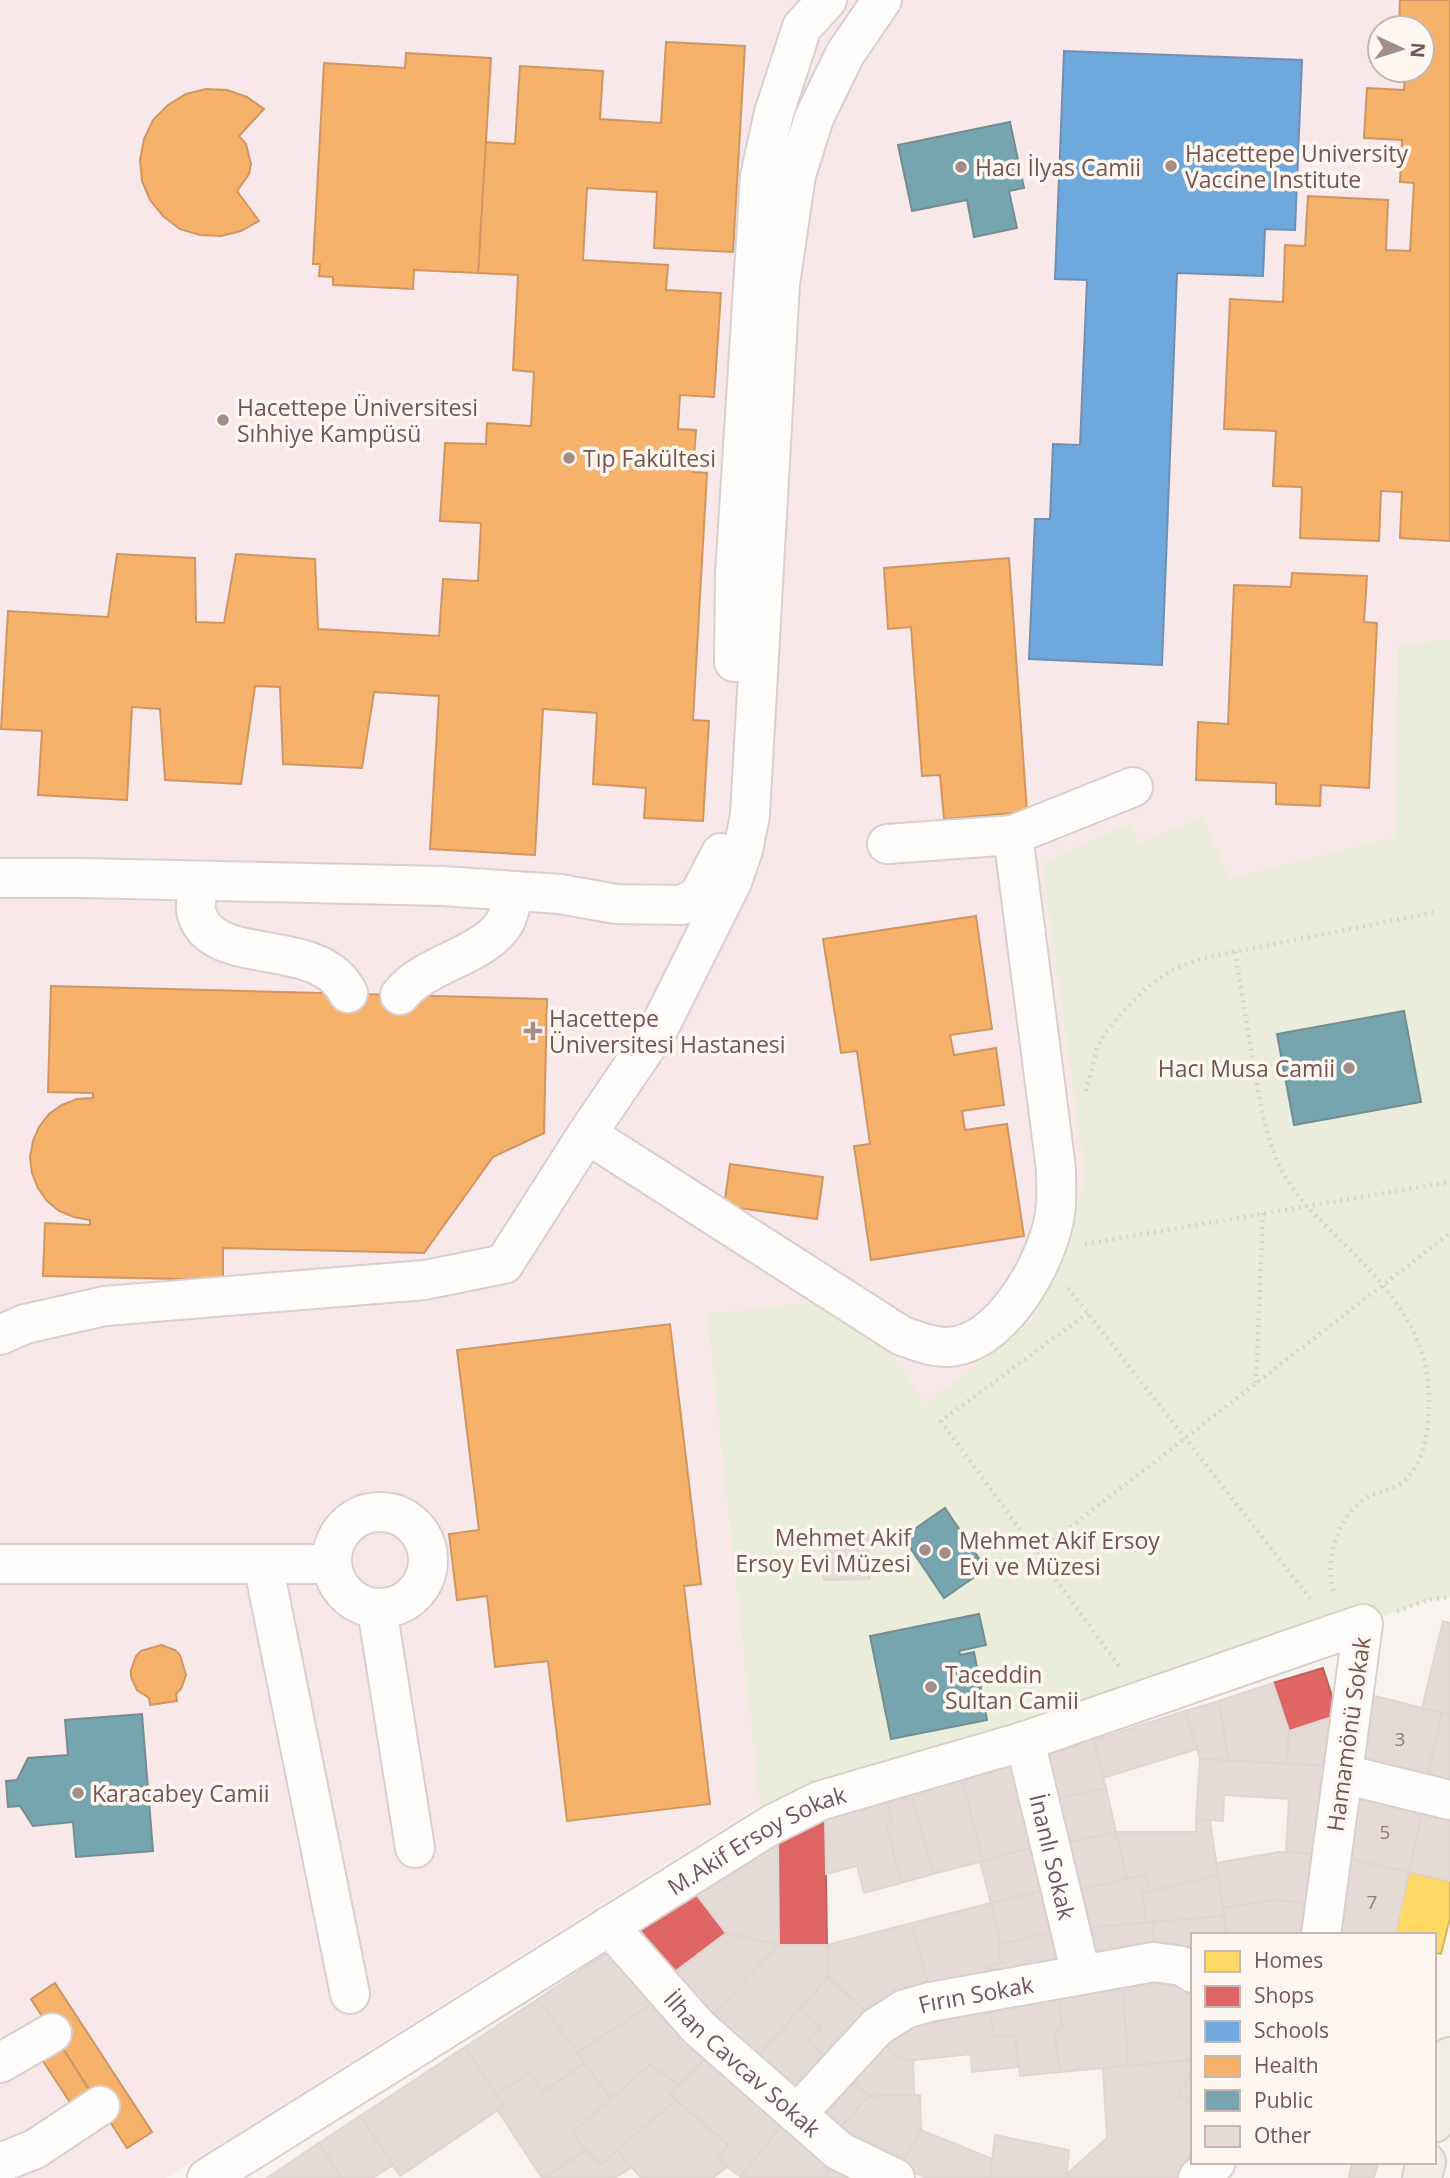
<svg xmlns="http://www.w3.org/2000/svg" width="1450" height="2178" font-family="'Open Sans',sans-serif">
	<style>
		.medical { fill: #f8e8ea; fill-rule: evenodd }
		.green { fill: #e9edda }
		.homes { fill: #ffd966; stroke: #d5b25f; stroke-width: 2 }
		.shops { fill: #e06666; stroke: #c0615f; stroke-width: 2 }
		.schools { fill: #6fa8dc; stroke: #708fb2; stroke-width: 2 }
		.health { fill: #f6b26b; stroke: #cf9663; stroke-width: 2 }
		.public { fill: #76a5af; stroke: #758d92; stroke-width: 2 }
		.building { fill: #e4dad6; stroke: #e0d5d1; stroke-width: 2 }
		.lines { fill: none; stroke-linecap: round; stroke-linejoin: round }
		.minor-casing { stroke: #d7d0cc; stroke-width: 42 }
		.major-casing { stroke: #d9cfcc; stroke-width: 42 }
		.path { stroke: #dad1d0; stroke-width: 4.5; stroke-dasharray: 2 5; stroke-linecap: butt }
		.minor { stroke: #fefdfc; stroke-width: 38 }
		.major { stroke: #f2ece7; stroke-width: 38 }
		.poi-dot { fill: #a28d87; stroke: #fef6f1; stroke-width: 2.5 }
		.labels { text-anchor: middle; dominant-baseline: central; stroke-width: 7; stroke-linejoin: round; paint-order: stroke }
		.number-label { font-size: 19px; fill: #927974 }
		.poi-label { font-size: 23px; fill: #745650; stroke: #fef6f1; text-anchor: start }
		.street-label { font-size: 23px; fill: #745650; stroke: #fef6f1 }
	</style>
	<rect width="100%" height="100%" fill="#f8f3ee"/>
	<path class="medical" d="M0,0H1450V640L1398,645L1396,836L1230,879L1201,817L1139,845L1129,823L1042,863L1086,1183L1031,1321L926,1404L887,1349L707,1314L760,1805L166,2178H0ZM1380,28H1422V70H1380Z"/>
	<polygon class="green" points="1450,640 1450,1597 1428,1600 1363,1624 771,1825 760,1805 707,1314 814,1303 887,1349 926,1404 1031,1321 1086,1183 1042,863 1130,823 1139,844 1202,817 1230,879 1396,836 1398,644"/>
	<polygon class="homes" points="1409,1872 1450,1881 1450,1918 1441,1954 1434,1953 1434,1935 1395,1935"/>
	<g class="shops">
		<polygon points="1323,1668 1338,1715 1289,1731 1273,1683"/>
		<polygon points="825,1817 827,1945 779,1945 778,1840"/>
		<polygon points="696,1894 726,1933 672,1974 637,1934"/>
	</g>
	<polygon class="schools" points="1064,51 1302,60 1295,230 1265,229 1263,276 1177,273 1162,665 1029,659 1035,519 1050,519 1053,444 1080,445 1087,280 1055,279"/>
	<g class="health">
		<polygon points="1400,0 1450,0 1450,541 1400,538 1402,492 1381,491 1379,541 1300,538 1302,487 1273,486 1276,431 1224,429 1230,299 1283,302 1285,245 1305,246 1308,196 1388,200 1386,250 1410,251 1414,183 1400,182 1402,140 1364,138 1367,88 1404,90 1405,70 1422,70 1422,28 1399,28"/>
		<polygon points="666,42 745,46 733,252 654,248 657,192 587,188 583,260 668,265 666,290 721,293 714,397 680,395 678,429 696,430 693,472 707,473 693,720 709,721 703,821 644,818 646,788 593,784 597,713 543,709 535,855 430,849 439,696 374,692 362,768 283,764 280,687 255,686 241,784 165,780 160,709 132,707 127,800 38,795 42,731 1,729 8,611 108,617 117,554 195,558 196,622 224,623 236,554 315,559 318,629 439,636 443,579 478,581 481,523 440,521 445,443 486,444 487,423 531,426 534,372 513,370 518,275 478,273 485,142 515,144 520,66 603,71 600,119 661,123"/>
		<polygon points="406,53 491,58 478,273 414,270 413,289 333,285 333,277 319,276 320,264 313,264 324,63 405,68"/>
		<polygon points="206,89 227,90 247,97 264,109 239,136 246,144 251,164 249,174 237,191 259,221 241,231 221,236 200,235 180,229 163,216 150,200 142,181 140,160 144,139 153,120 168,105 186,94"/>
		<polygon points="1009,558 1027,812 944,819 940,775 922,776 911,627 888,629 884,568"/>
		<polygon points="1292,573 1367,576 1364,622 1377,623 1369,788 1321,785 1320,806 1276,804 1276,783 1196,780 1198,722 1228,724 1234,585 1291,587"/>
		<polygon points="976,916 992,1029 950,1035 954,1055 996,1048 1004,1105 962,1111 965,1130 1007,1124 1024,1236 871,1260 854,1146 870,1144 857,1051 841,1053 823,939"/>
		<polygon points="51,986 547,999 544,1133 493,1157 424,1253 223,1248 223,1280 43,1276 45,1223 90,1225 90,1220 74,1217 59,1211 47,1201 38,1188 32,1173 30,1157 33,1141 39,1127 49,1114 62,1105 77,1099 93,1098 93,1093 48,1092"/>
		<polygon points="730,1164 823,1177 817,1219 724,1206"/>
		<polygon points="670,1324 701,1584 684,1586 710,1804 567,1821 548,1661 495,1667 487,1596 457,1600 449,1534 479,1530 457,1350"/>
		<polygon points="161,1645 175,1650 180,1655 186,1675 181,1689 176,1694 177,1701 150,1705 149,1698 137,1690 131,1677 131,1670 136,1656 141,1651"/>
		<polygon points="55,1983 152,2132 127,2148 31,1999"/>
		<polygon points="59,2042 94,2098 75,2110 39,2055"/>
	</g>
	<g class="public">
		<polygon points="1010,122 1024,188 1009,191 1017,228 974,237 967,200 912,211 898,145"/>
		<polygon points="1404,1011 1421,1102 1294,1125 1277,1034"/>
		<polygon points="945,1508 986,1569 944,1598 903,1537"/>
		<polygon points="979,1614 986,1645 959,1651 960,1655 974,1652 987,1720 891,1739 870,1636"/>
		<polygon points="142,1714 153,1851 76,1857 73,1822 33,1826 20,1806 8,1807 6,1781 17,1780 28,1758 68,1755 65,1720"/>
	</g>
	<g class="building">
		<polygon points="868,1534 870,1579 824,1580 824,1536"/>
		<polygon points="1443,1621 1450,1623 1450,1714 1422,1708"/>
		<polygon points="1273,1683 1289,1731 1287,1764 1228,1760 1219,1701"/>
		<polygon points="1371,1695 1442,1713 1427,1780 1360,1765"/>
		<polygon points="1219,1701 1228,1760 1200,1759 1185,1711"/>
		<polygon points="1185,1711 1197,1749 1103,1778 1094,1740"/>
		<polygon points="1442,1713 1450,1714 1450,1786 1427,1780"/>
		<polygon points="1338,1715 1331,1766 1287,1764 1289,1731"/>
		<polygon points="1094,1740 1106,1788 1055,1799 1044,1756"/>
		<polygon points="1200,1759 1331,1766 1319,1854 1286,1852 1289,1799 1224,1795 1223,1821 1196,1819"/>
		<polygon points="1012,1765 1034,1847 983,1861 962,1779"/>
		<polygon points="962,1779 983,1861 933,1874 911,1792"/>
		<polygon points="1106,1788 1116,1832 1065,1843 1055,1799"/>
		<polygon points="1359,1790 1424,1805 1409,1872 1349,1859"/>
		<polygon points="911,1792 933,1874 901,1883 886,1823 892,1821 886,1799"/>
		<polygon points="886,1799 892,1821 886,1823 901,1883 864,1893 857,1866 826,1874 825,1817"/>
		<polygon points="1424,1805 1450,1811 1450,1881 1409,1872"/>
		<polygon points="1196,1819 1210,1820 1218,1875 1149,1892 1145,1874 1127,1879 1116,1832 1196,1832"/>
		<polygon points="1116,1832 1127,1879 1076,1891 1065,1843"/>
		<polygon points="778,1840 779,1945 726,1933 696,1894"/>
		<polygon points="1034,1847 1045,1890 991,1903 980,1862"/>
		<polygon points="1279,1852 1319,1854 1311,1904 1273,1900 1223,1908 1216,1863"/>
		<polygon points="1349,1859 1409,1872 1395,1935 1349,1935 1338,1932"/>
		<polygon points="1145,1874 1149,1892 1143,1893 1146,1923 1085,1928 1076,1891"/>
		<polygon points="1218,1875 1224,1916 1146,1923 1143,1893"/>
		<polygon points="1045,1890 1056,1931 1001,1944 991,1903"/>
		<polygon points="1273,1900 1311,1904 1307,1935 1226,1935 1223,1908"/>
		<polygon points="991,1903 1001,1944 998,1945 1001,1963 988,1966 990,1978 929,1989 912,1923"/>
		<polygon points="1224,1916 1226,1935 1193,1935 1193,1964 1154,1952 1153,1922"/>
		<polygon points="1153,1922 1154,1952 1093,1960 1085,1928"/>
		<polygon points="912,1923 929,1989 871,2016 828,1977 827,1945"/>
		<polygon points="1056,1931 1065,1964 990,1978 988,1966 1001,1963 998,1945"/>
		<polygon points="726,1933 779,1945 710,2018 672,1974"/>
		<polygon points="779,1945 827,1945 828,1977 756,2058 710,2018"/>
		<polygon points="607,1953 653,2003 577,2053 538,1999"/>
		<polygon points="1153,1971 1193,1988 1193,2060 1128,2066 1122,1977"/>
		<polygon points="828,1977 871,2016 829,2060 808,2042 821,2027 800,2009"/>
		<polygon points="1122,1977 1128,2066 1060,2072 1054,2031 1062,2030 1059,1989"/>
		<polygon points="1059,1989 1062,2030 1054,2031 1060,2072 1020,2076 1015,2035 994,2037 989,2002"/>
		<polygon points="538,1999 585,2063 543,2092 530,2073 496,2095 465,2047"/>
		<polygon points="989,2002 994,2037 1015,2035 1018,2067 972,2072 971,2054 906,2061 880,2043 933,2012"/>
		<polygon points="653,2003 707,2057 679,2085 650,2065 611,2099 577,2053"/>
		<polygon points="800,2009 821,2027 808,2042 829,2060 796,2095 756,2058"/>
		<polygon points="880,2043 906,2061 913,2060 914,2095 869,2096 849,2077"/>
		<polygon points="465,2047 504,2106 400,2176 360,2116"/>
		<polygon points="707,2057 783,2123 741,2177 717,2159 728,2145 670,2094"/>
		<polygon points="1193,2060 1193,2070 1179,2095 1193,2102 1193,2162 1197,2162 1179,2178 1070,2178 1067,2174 1107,2138 1103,2068"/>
		<polygon points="585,2063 611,2099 572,2133 586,2150 542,2178 498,2111 504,2106 496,2095 530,2073 543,2092"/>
		<polygon points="650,2065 679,2085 670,2094 676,2100 600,2165 572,2133"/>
		<polygon points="1193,2070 1193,2102 1179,2095"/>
		<polygon points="849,2077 869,2096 836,2132 815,2113"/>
		<polygon points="920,2095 921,2130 900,2167 836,2132 869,2096"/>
		<polygon points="676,2100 728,2145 717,2159 727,2167 713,2178 641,2178 617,2150"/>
		<polygon points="360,2116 393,2165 373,2178 342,2178 319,2143"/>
		<polygon points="783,2123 834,2163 824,2178 741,2177"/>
		<polygon points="921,2130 992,2159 990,2178 927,2178 900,2167"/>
		<polygon points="995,2135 1069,2150 1067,2174 1070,2178 990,2178"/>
		<polygon points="319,2143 342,2178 267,2178"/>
		<polygon points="586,2150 600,2165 617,2150 632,2167 615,2178 545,2178"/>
		<polygon points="1352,2162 1378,2163 1374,2178 1349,2178"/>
		<polygon points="834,2163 866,2178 824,2178"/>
	</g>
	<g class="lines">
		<defs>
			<g id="minor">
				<polyline points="734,662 735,575 760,176 774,113 802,27 827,0"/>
				<polyline points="887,844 1013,835"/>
				<polyline points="0,878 81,878 442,886 560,894 616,904 683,905 699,895 721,853"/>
				<path d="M197,894C196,901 195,909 197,915C215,969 320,935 348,993"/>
				<path d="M400,995C426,962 484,957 505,922C508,916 510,908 512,901"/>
				<path d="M587,1134L902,1336C918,1341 932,1348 949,1347C1000,1343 1041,1271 1052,1228C1058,1208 1056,1189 1056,1169L1013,835L1133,787"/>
				<polyline points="0,1335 25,1324 105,1306 425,1280 504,1264 587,1134 659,1028 732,882 743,850 750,815 780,284 796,175 814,118 845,54 882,0"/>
				<circle cx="380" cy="1560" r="48"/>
				<polyline points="0,1564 332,1564"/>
				<polyline points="263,1564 350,1994"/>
				<polyline points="377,1609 415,1848"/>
				<path id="s1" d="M1025,1741L1081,1974"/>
				<polyline points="1343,1774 1450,1800"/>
				<path id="s2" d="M609,1926L699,2028L839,2151L895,2178"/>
				<polyline points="0,2063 52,2033"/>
				<path id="s3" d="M797,2114L877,2027L905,2009L930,2002L1154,1962L1182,1966L1193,1973"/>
				<polyline points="0,2163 35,2149 100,2106"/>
				<path id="s4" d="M207,2178L771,1825L819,1801L1025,1741L1363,1624L1321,1935"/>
				<polyline points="1198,2178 1216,2162"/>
			</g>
			<g id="major">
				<polyline points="1434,2123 1450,2057"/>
				<polyline points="1422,2178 1426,2162"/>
			</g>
		</defs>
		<use href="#minor" class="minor-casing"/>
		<use href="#major" class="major-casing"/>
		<g class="path">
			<path d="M1235,952C1241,988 1247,1025 1253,1061C1260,1100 1265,1139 1283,1173C1296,1197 1315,1215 1334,1234C1377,1276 1421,1319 1428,1382C1431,1413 1429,1454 1407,1478C1398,1489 1382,1490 1370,1496C1338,1513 1323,1561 1334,1593"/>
			<polyline points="1086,1091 1097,1048 1105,1033 1123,1012 1146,988 1172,970 1203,958 1436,912"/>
			<polyline points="1085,1244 1450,1182"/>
			<polyline points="1068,1288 1312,1601"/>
			<polyline points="1088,1313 941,1421 1121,1669"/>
			<polyline points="1256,1383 1263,1213"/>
			<polyline points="1037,1553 1450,1233"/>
			<polyline points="1397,1611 1428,1600 1450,1597"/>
		</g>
		<use href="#minor" class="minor"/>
		<use href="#major" class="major"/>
	</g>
	<g class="poi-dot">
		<circle cx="1171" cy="166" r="7"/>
		<circle cx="961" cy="167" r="7"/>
		<circle cx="223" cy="420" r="7"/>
		<circle cx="569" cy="458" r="7"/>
		<path d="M529.5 1020.5h7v7h7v7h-7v7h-7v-7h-7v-7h7z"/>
		<circle cx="1349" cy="1068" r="7"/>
		<circle cx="925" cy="1550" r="7"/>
		<circle cx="945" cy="1553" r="7"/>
		<circle cx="931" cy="1687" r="7"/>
		<circle cx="78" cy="1793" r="7"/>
	</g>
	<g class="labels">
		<g class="number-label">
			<text x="1400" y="1739">3</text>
			<text x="1385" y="1832">5</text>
			<text x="1372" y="1902">7</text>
		</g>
		<g class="poi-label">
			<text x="1185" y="153">Hacettepe University<tspan x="1185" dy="26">Vaccine Institute</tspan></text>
			<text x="975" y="167">Hacı İlyas Camii</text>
			<text x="237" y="407">Hacettepe Üniversitesi<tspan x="237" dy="26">Sıhhiye Kampüsü</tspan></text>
			<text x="583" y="458">Tıp Fakültesi</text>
			<text x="549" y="1018">Hacettepe<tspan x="549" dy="26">Üniversitesi Hastanesi</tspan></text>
			<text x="1335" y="1068" text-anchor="end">Hacı Musa Camii</text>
			<text x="911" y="1537" text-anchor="end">Mehmet Akif<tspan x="911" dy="26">Ersoy Evi Müzesi</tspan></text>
			<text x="959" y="1540">Mehmet Akif Ersoy<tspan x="959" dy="26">Evi ve Müzesi</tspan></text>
			<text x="945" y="1674">Taceddin<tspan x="945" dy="26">Sultan Camii</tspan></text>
			<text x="92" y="1793">Karacabey Camii</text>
		</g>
		<g class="street-label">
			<text transform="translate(1348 1734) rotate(-82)">Hamamönü Sokak</text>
			<text stroke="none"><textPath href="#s4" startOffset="646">M.Akif Ersoy Sokak</textPath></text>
			<text stroke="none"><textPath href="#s1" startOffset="119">İnanlı Sokak</textPath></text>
			<text stroke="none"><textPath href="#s3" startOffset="224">Fırın Sokak</textPath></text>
			<text stroke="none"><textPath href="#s2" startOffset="192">İlhan Cavcav Sokak</textPath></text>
		</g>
	</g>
	<rect x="1191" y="1933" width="245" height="231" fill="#fef6f1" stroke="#c7b6b1" stroke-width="2"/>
	<rect x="1205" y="1951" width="35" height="21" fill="#ffd966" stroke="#c7b6b1" stroke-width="2"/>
	<text x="1254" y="1968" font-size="21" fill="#745650">Homes</text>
	<rect x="1205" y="1986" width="35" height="21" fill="#e06666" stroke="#c7b6b1" stroke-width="2"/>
	<text x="1254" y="2003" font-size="21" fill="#745650">Shops</text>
	<rect x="1205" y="2021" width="35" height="21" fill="#6fa8dc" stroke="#c7b6b1" stroke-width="2"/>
	<text x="1254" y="2038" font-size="21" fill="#745650">Schools</text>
	<rect x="1205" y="2056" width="35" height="21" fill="#f6b26b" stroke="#c7b6b1" stroke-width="2"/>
	<text x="1254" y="2073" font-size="21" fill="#745650">Health</text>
	<rect x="1205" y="2090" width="35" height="21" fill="#76a5af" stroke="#c7b6b1" stroke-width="2"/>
	<text x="1254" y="2108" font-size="21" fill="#745650">Public</text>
	<rect x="1205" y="2126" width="35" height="21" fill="#e4dad6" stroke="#c7b6b1" stroke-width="2"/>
	<text x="1254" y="2143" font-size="21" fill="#745650">Other</text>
	<g transform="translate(1401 49) rotate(94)"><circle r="33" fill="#fef6f1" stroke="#c7b6b1" stroke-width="2"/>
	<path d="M0-5L12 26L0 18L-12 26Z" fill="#a28d87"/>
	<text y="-10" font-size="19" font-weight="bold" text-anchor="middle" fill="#745650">N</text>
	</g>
</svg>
